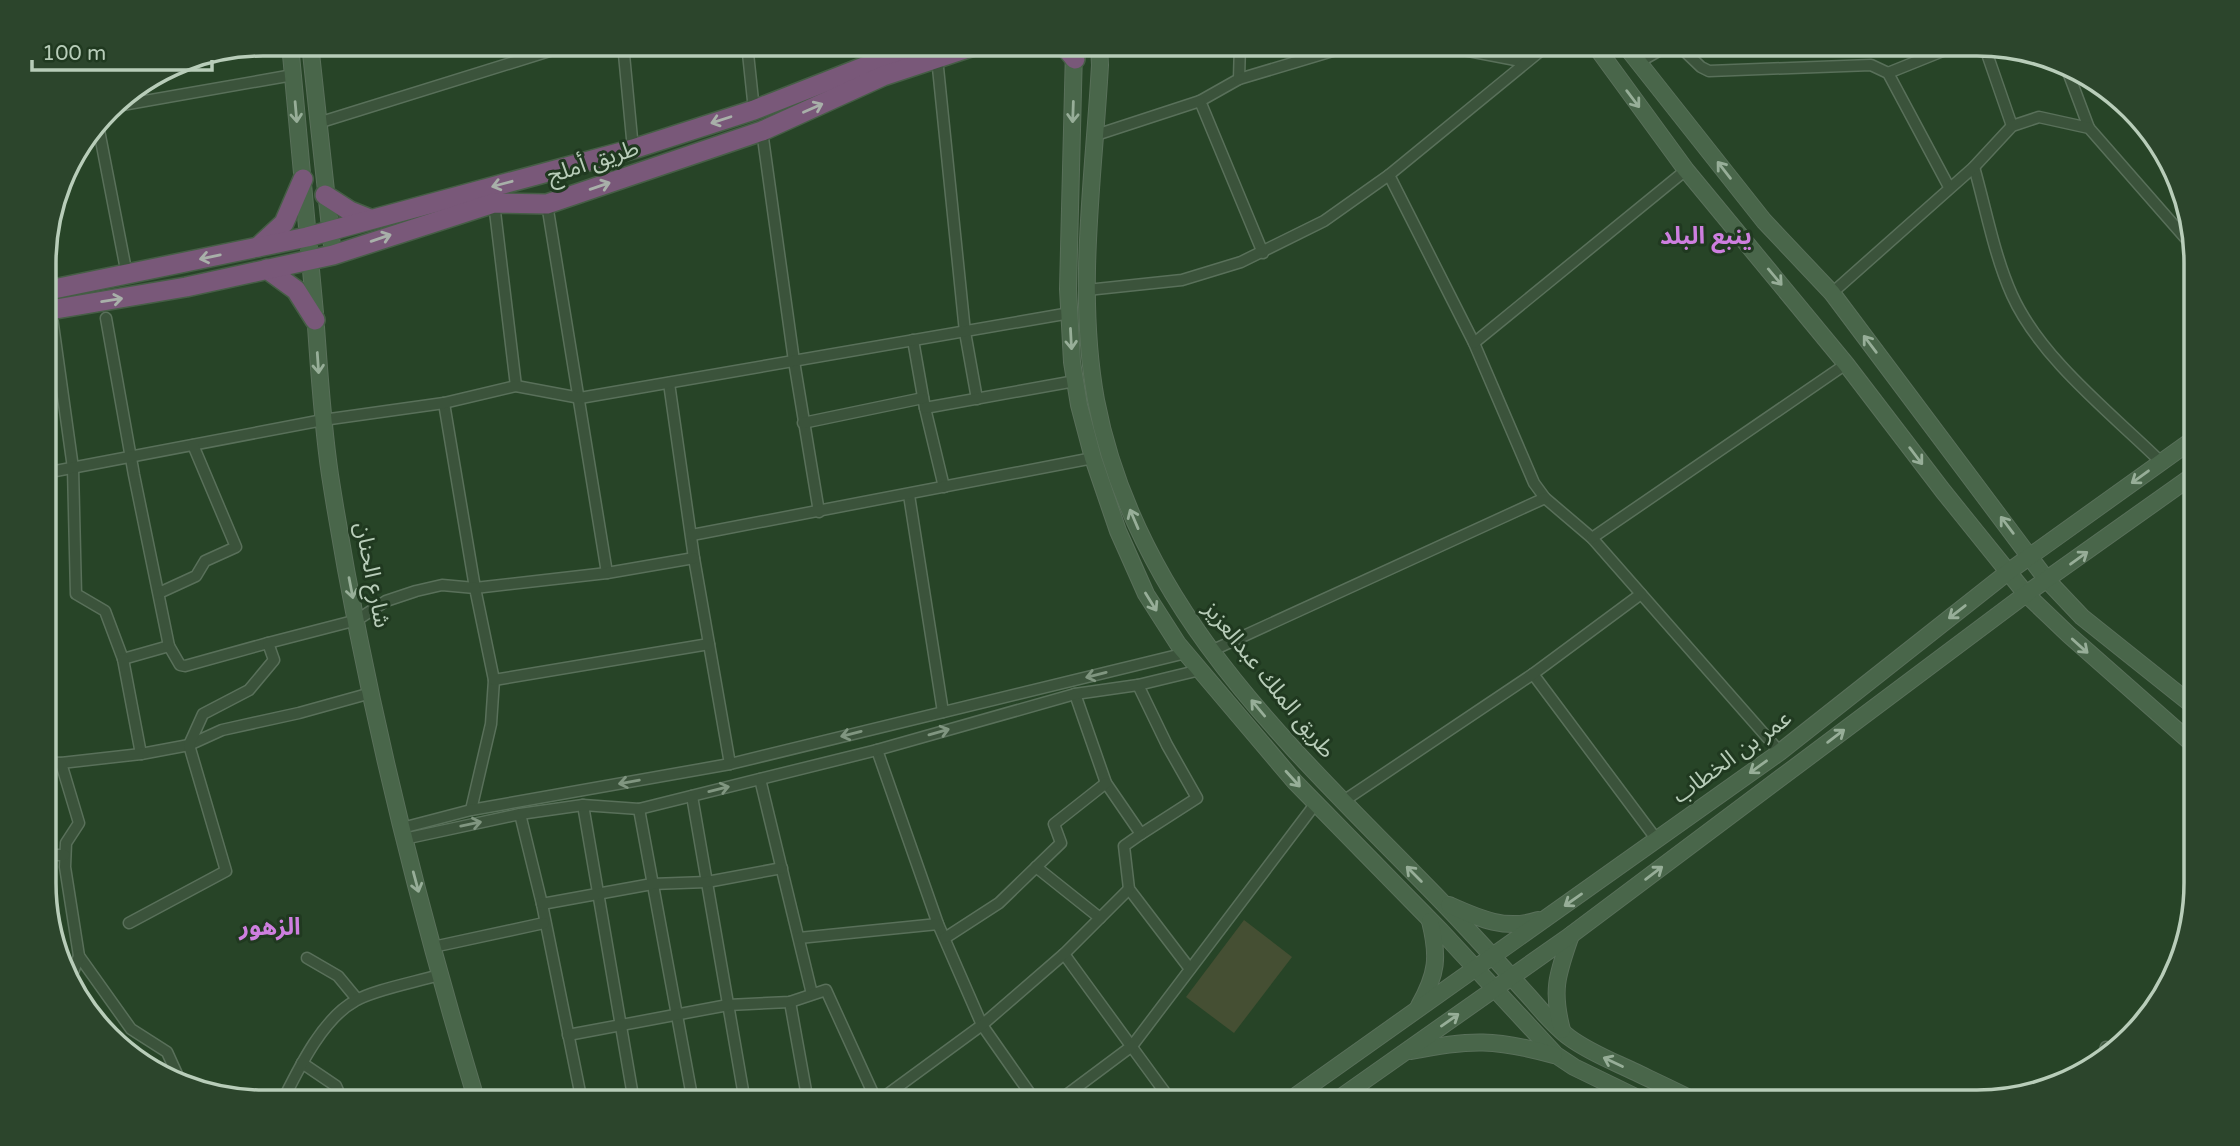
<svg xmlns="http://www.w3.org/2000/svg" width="2240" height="1146" font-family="'Varela Round','Noto Sans Arabic',sans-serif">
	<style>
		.green { fill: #454f33 }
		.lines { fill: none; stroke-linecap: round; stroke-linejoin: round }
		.street-casing { stroke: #59705a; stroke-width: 13 }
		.secondary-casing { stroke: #59705a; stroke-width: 18 }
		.highway-casing { stroke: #465e46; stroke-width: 22 }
		.street { stroke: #3b533b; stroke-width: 10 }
		.secondary { stroke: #49664a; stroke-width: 16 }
		.highway { stroke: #795879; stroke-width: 19 }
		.oneway { stroke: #97ae98 }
		.oneway2 { stroke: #a8b0a9 }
		.oneway3 { stroke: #809680 }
		.labels { text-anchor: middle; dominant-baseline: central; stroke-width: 6; stroke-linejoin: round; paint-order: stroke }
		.street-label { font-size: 23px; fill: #b8cdb9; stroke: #203920 }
		.neighbourhood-label { font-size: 24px; font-weight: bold; fill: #ce7fdf; stroke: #203920 }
		.rim { fill: none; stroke: #b8cdb9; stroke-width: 3.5 }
	</style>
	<rect width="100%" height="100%" fill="#274427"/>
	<polygon class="green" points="1244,920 1292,957 1234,1033 1186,997"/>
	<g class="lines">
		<defs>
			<g id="street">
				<polyline points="623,44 633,149"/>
				<polyline points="747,44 754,110"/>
				<polyline points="1240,44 1239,79 1200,101 1263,253"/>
				<polyline points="1432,44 1526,62"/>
				<polyline points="1677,44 1701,67 1709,71 1871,65 1888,73 1949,187"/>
				<polyline points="1984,45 2012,126"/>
				<polyline points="937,58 965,332 977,399"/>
				<polyline points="1639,62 1671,44"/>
				<polyline points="2065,64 2089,128"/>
				<polyline points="1888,73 1960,44"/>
				<polyline points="1239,79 1356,44"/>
				<polyline points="111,107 293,75"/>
				<polyline points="318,123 572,44"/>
				<polyline points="98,125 127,275"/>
				<polyline points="762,131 794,361 819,512"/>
				<polyline points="1096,135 1200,101"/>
				<path d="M1974,167C1986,209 1994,255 2012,295C2041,359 2111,413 2161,462"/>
				<polyline points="1389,175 1474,343 1534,483 1545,498 1592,538 1780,752"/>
				<polyline points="494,203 516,386"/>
				<polyline points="547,204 607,573"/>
				<polyline points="1087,290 1182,280 1241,262 1324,221 1389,175 1549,44"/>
				<polyline points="1832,293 1974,167 2012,126 2039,117 2089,128 2194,248"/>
				<polyline points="51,310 73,468 76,594 105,611 123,659 169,646 180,665 185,666 268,643"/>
				<polyline points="106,318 134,475 169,646"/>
				<polyline points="913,340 925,408 944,487"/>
				<polyline points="1474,343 1686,170"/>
				<polyline points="669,383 694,558 730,764"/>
				<polyline points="444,403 475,588 607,573 694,558"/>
				<polyline points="925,408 1075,381"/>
				<polyline points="803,423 923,398"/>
				<polyline points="45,473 323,420 444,403 516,386 580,398 1070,313"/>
				<polyline points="909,495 943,712"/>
				<polyline points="692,535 1093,458"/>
				<polyline points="1592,538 1846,364"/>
				<polyline points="159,593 196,576 205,561 236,547 193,445"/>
				<polyline points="1211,651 1545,498"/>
				<polyline points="123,659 141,754"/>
				<polyline points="1533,674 1657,840"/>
				<polyline points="1075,694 1106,783 1141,834 1197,798 1167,745 1138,685"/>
				<polyline points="877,750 938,924 982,1025 1036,1102"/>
				<polyline points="45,762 61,763 141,754 189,745 222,730 299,713 371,693"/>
				<polyline points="61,763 79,823 66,843 65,867 79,956 131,1029 167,1052 181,1083"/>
				<polyline points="760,779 812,994"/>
				<polyline points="692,796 745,1102"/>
				<polyline points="1342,802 1533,674 1641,594"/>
				<polyline points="583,805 634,1102"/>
				<polyline points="639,809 693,1102"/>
				<polyline points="471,810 491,724 494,680"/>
				<polyline points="520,814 542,904 582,1102"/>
				<polyline points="402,828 471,810 730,764 1186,653"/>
				<polyline points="1141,834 1124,846 1129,889 1190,969"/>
				<polyline points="404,839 520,814 583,805 639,809 877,750 1075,694 1138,685 1200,670"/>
				<polyline points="46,855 65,855"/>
				<polyline points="1036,867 1100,918"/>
				<polyline points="542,904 652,884 707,882 782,868"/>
				<polyline points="129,923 226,871 189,745 203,714 249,690 274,660 268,643 357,620 386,601 416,591 442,585 475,588 494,680 709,644"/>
				<polyline points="799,938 938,924"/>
				<polyline points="945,938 999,903 1061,843 1054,824 1106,783"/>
				<polyline points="433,947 544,923"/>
				<polyline points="1064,954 1172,1102"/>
				<polyline points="307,958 338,976 357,999"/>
				<polyline points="72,975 79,956"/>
				<polyline points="790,1002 808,1102"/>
				<polyline points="568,1035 728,1005 790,1002 826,990 877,1102"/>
				<polyline points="302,1063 336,1086 343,1102"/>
				<polyline points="2101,1063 2106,1047"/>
				<polyline points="894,1090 903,1102"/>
				<path d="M282,1102C298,1070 322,1019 355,1001C373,990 416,982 439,975"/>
				<polyline points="877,1102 982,1025 1064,954 1129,889"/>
				<polyline points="1057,1102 1132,1046 1316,803"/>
			</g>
			<g id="secondary">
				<path d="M290,44C299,134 307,224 315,313C319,367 322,421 330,475C363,687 415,897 477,1102"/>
				<polyline points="310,44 333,255"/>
				<path d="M1099,44L1100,65C1094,175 1076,290 1096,400C1137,614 1298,753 1442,902C1470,931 1498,962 1525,992C1539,1007 1553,1026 1570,1038C1589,1052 1612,1061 1633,1071C1654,1081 1676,1091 1697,1102"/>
				<polyline points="1594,44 1686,170 1846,364 1943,491 2026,594 2069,635 2196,747"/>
				<polyline points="1624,44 1764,221 1832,293 2047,580 2082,617 2196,708"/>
				<polyline points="1074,50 1068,289 1072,362 1079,405 1093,458 1118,531 1146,594 1178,644 1295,782 1441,931 1556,1055 1574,1067 1646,1102"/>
				<path d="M1449,905C1478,918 1506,931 1538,920"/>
				<path d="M1419,1006C1437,974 1439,957 1430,921"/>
				<path d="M1562,1030C1551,989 1558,973 1571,935"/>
				<path d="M1411,1051C1470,1039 1496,1039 1554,1055"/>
				<polyline points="1287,1102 1780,752 2008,572 2195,438"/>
				<polyline points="1334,1102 1571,935 2026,594 2195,474"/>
			</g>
			<g id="highway">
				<polyline points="1063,44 1075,59"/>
				<polyline points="325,195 350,211 370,219"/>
				<polyline points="258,247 284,223 303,179"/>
				<polyline points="267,269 296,290 315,320"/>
				<polyline points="44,291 307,237 633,149 754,110 922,44"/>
				<polyline points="44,311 186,287 333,255 494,203 547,204 762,131 883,76 980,44"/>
			</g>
		</defs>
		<use href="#street" class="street-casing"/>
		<use href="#secondary" class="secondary-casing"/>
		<use href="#highway" class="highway-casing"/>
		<use href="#street" class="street"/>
		<use href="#secondary" class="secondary"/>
		<use href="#highway" class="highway"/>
	</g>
	<defs><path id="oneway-shaft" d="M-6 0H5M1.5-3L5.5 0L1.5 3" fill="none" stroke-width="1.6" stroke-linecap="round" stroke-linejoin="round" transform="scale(1.75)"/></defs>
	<g class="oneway">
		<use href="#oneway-shaft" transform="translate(1633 99) rotate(53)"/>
		<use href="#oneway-shaft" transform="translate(296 112) rotate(85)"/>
		<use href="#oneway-shaft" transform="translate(1073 112) rotate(92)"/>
		<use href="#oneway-shaft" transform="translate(1724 170) rotate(-128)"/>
		<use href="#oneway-shaft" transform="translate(1775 277) rotate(50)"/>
		<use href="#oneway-shaft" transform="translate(1071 339) rotate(87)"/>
		<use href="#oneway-shaft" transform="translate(1870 344) rotate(-127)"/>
		<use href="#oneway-shaft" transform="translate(318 363) rotate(86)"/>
		<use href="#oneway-shaft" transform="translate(1916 456) rotate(53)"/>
		<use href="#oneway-shaft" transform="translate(2140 477) rotate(144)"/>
		<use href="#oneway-shaft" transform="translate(1134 519) rotate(-113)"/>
		<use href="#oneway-shaft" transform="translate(2007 525) rotate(-127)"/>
		<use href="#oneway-shaft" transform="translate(2079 558) rotate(-36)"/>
		<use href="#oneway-shaft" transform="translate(351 588) rotate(79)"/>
		<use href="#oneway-shaft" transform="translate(1151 602) rotate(58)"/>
		<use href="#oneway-shaft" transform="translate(1957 612) rotate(142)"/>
		<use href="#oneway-shaft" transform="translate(2080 646) rotate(42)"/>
		<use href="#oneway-shaft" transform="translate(1258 708) rotate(-130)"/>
		<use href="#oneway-shaft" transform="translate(1836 736) rotate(-37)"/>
		<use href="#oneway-shaft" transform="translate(1758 767) rotate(144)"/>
		<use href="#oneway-shaft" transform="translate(1293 779) rotate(48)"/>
		<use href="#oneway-shaft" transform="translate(1654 873) rotate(-37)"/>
		<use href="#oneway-shaft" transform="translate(1414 874) rotate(-135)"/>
		<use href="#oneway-shaft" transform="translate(416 882) rotate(75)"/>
		<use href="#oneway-shaft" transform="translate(1573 900) rotate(145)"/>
		<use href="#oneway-shaft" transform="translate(1450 1020) rotate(-35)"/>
		<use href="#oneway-shaft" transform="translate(1613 1062) rotate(-155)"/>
	</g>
	<g class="oneway2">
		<use href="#oneway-shaft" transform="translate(813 108) rotate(-24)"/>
		<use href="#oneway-shaft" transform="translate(721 120) rotate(162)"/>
		<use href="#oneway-shaft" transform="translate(502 184) rotate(165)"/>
		<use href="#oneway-shaft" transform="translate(600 186) rotate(-19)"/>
		<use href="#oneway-shaft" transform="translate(381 238) rotate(-19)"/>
		<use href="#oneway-shaft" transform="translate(210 257) rotate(168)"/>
		<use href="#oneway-shaft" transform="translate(112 300) rotate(-9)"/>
	</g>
	<g class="oneway3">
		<use href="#oneway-shaft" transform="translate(1096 675) rotate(166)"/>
		<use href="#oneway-shaft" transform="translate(939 732) rotate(-16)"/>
		<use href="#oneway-shaft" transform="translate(851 734) rotate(166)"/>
		<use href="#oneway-shaft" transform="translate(629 782) rotate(170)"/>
		<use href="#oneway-shaft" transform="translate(719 789) rotate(-14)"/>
		<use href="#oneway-shaft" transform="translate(471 824) rotate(-12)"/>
	</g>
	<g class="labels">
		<g class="street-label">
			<text transform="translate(593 162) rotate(-18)">طريق أملج</text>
			<text transform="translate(372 575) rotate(79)">شارع الحنان</text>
			<text transform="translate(1269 680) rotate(51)">طريق الملك عبدالعزيز</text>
			<text transform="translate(1732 757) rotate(-36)">عمر بن الخطاب</text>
		</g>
		<g class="neighbourhood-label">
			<text x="1706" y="236">ينبع البلد</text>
			<text x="270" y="927">الزهور</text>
		</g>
	</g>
	<path d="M0 0H2240V1146H0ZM263 56H1977A207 207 0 0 1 2184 263V883A207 207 0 0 1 1977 1090H263A207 207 0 0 1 56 883V263A207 207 0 0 1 263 56Z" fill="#2c452c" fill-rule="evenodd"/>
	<path class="rim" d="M263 56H1977A207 207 0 0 1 2184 263V883A207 207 0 0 1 1977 1090H263A207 207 0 0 1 56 883V263A207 207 0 0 1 263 56Z"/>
	<path d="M32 60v10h180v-10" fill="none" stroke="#b8cdb9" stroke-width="3.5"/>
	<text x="42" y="60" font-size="21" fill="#b8cdb9" stroke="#203920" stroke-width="5" paint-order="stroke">100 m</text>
</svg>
